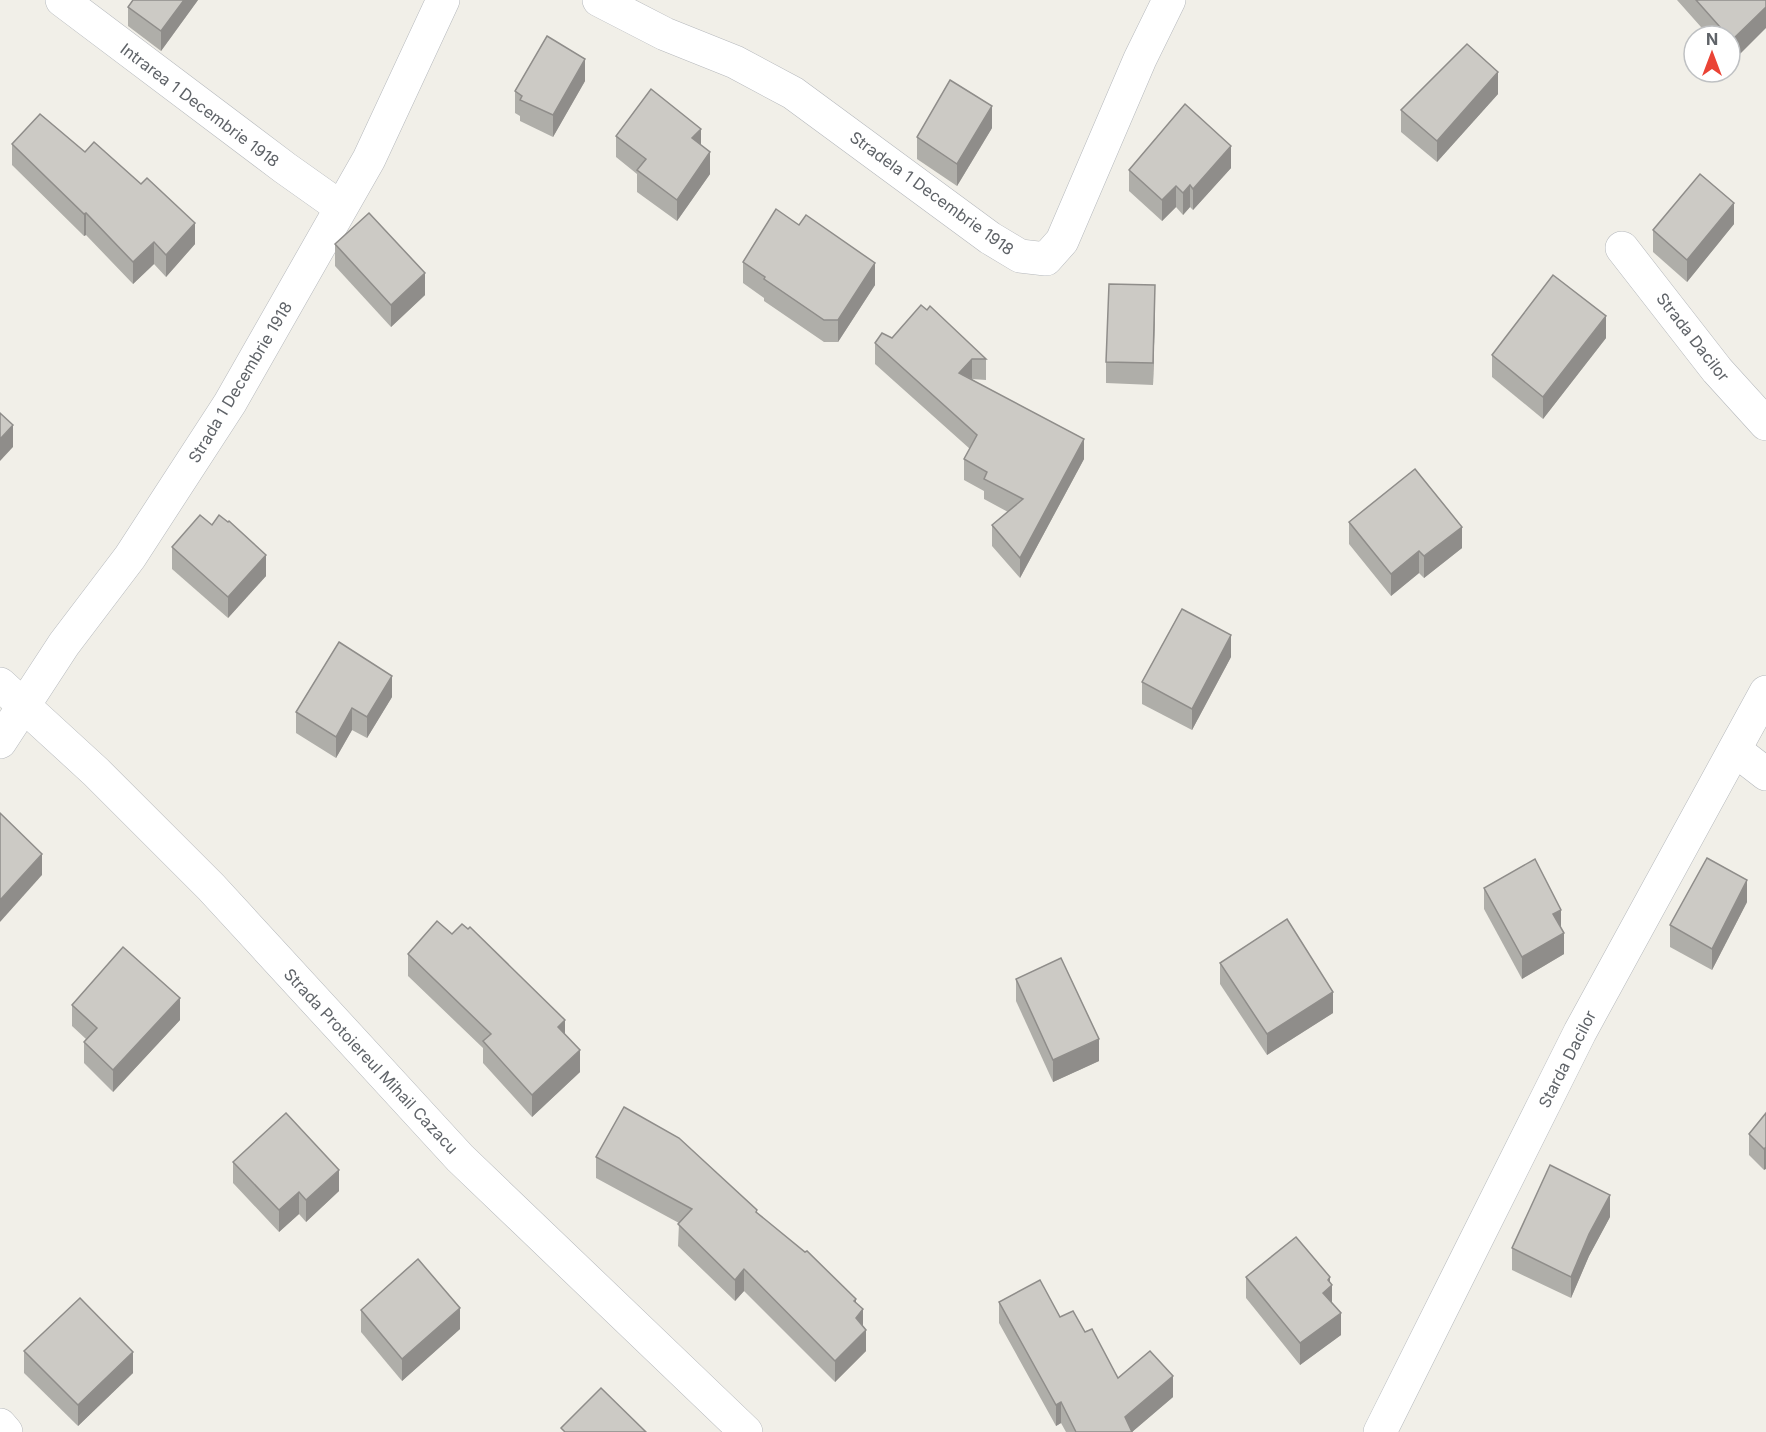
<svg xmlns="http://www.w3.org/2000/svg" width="1766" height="1432" font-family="Inter,sans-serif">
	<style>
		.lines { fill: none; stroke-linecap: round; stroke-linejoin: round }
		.minor-casing { stroke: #b5b8bc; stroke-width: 34 }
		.minor { stroke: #fff; stroke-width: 33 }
		.wall { fill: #afaea9 }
		.shaded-wall { fill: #8f8d8a }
		.building { fill: #cccac5; stroke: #8f8d8a; stroke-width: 1.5 }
		.labels { text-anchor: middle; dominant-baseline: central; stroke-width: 4.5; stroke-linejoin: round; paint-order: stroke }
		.street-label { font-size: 16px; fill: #5f6368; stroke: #fff }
	</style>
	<rect width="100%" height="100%" fill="#f1efe8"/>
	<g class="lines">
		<defs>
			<g id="minor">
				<polyline points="62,0 285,168 340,207"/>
				<polyline points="599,0 665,34 735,62 793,93 990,238 1020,256 1046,259 1062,241 1140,59 1169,0"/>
				<polyline points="1622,248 1717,370 1766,424"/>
				<polyline points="0,684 96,772 211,887 460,1158 746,1432"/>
				<polyline points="0,742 64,644 130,557 230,403 369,159 443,0"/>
				<polyline points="1735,750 1766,774"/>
				<polyline points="0,1425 6,1432"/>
				<polyline points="1380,1432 1580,1032 1766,692"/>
			</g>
		</defs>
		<use href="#minor" class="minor-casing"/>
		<use href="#minor" class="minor"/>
	</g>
	<g class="wall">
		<polygon points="133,0 198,0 161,51 128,26 128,7"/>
		<polygon points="1677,0 1766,0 1732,62 1730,60 1730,36 1709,36"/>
		<polygon points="585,81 553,137 520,121 520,116 515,113 515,91"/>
		<polygon points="1498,94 1437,162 1401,132 1401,110"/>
		<polygon points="992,128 957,186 917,159 917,137"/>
		<polygon points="616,136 701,145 710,174 677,221 637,192 637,174 616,157"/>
		<polygon points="12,144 195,244 166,277 154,264 133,284 86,235 84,236 12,165"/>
		<polygon points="1231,168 1193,210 1190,207 1183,215 1176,207 1162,221 1129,191 1129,170"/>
		<polygon points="1734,224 1687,282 1653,252 1653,230"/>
		<polygon points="335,244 425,295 391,327 335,266"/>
		<polygon points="743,262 875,285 838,342 824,342 764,301 764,298 743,283"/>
		<polygon points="1155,307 1153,385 1106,383 1106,362"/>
		<polygon points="927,310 986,359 986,380 972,379 1084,459 1020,578 992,546 992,525 1008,512 984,499 984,491 964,480 964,459 970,449 875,364 875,343 892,338"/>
		<polygon points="1606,338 1543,419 1492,377 1492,355"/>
		<polygon points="1349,522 1462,548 1424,578 1419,573 1391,596 1349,544"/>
		<polygon points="172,547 266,576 228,618 172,569"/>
		<polygon points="1231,657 1192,730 1142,704 1142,682"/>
		<polygon points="392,697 367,738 352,730 336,758 296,733 296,712"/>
		<polygon points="1484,888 1561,928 1564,954 1522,979 1484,909"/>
		<polygon points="1747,902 1712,970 1670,947 1670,925"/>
		<polygon points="408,954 565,1034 580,1072 532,1117 483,1063 483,1048 408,976"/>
		<polygon points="1220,963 1333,1013 1267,1055 1220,984"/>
		<polygon points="1016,979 1099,1061 1053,1082 1016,1001"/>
		<polygon points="72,1005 180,1020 113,1092 84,1063 84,1042 86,1039 72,1026"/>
		<polygon points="1766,1113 1764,1170 1749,1155 1749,1134"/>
		<polygon points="596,1157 757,1213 856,1303 863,1326 866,1351 835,1382 744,1291 735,1301 678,1246 679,1223 596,1178"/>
		<polygon points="233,1162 339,1191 306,1222 299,1214 279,1232 233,1183"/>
		<polygon points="1610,1217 1589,1256 1571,1298 1512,1270 1512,1248"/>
		<polygon points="1246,1277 1330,1283 1332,1303 1341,1335 1300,1365 1246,1298"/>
		<polygon points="999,1302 1060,1317 1085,1332 1118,1378 1173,1397 1132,1432 1066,1432 1061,1423 1056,1426 999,1323"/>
		<polygon points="361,1310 460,1329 402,1381 361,1332"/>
		<polygon points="24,1351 133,1373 78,1426 24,1373"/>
	</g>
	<g class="shaded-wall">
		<polygon points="184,0 198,0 161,51 161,31"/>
		<polygon points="1766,7 1766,28 1732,62 1732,40"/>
		<polygon points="585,59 585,81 553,137 553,115"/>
		<polygon points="1498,72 1498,94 1437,162 1437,141"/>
		<polygon points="992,106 992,128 957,186 957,164"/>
		<polygon points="701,129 701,151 692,138"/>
		<polygon points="1231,146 1231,168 1193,210 1193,189"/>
		<polygon points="710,152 710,174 677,221 677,200"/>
		<polygon points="1190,185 1190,207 1183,215 1183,193"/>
		<polygon points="1176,186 1176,207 1162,221 1162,200"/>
		<polygon points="1734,203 1734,224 1687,282 1687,260"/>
		<polygon points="86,213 86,235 84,236 84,214"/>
		<polygon points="195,223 195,244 166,277 166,255"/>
		<polygon points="154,242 154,264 133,284 133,262"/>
		<polygon points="875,263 875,285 838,342 838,320"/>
		<polygon points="425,273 425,295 391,327 391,305"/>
		<polygon points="1155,285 1155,307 1153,385 1153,363"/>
		<polygon points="1606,316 1606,338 1543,419 1543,397"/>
		<polygon points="972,359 972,379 959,373"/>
		<polygon points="13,425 13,447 0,461 0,439"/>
		<polygon points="1084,439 1084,459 1020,578 1020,558"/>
		<polygon points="1462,527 1462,548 1424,578 1424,556"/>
		<polygon points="1419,551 1419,573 1391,596 1391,574"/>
		<polygon points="266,555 266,576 228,618 228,597"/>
		<polygon points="1231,635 1231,657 1192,730 1192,709"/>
		<polygon points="392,676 392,697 367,738 367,717"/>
		<polygon points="352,708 352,730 336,758 336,737"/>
		<polygon points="42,854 42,875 0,922 0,900"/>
		<polygon points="1747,880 1747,902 1712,970 1712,949"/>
		<polygon points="1561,910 1561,931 1553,914"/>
		<polygon points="1564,933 1564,954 1522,979 1522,957"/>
		<polygon points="1333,992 1333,1013 1267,1055 1267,1034"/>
		<polygon points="180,998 180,1020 113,1092 113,1070"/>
		<polygon points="565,1020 565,1042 558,1027"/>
		<polygon points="1099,1039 1099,1061 1053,1082 1053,1060"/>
		<polygon points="580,1050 580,1072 532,1117 532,1095"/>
		<polygon points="1766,1147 1766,1169 1764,1170 1764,1149"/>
		<polygon points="339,1170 339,1191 306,1222 306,1200"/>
		<polygon points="299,1192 299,1214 279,1232 279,1210"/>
		<polygon points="1610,1195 1610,1217 1589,1256 1571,1298 1571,1277 1589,1234"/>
		<polygon points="744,1269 744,1291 735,1301 735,1280"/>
		<polygon points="1330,1277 1330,1287 1332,1285 1332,1307 1323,1293 1328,1280"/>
		<polygon points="856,1299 856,1317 863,1309 863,1331 856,1340 854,1301"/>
		<polygon points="460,1308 460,1329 402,1381 402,1359"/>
		<polygon points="1341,1313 1341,1335 1300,1365 1300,1343"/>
		<polygon points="866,1330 866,1351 835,1382 835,1361"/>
		<polygon points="133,1352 133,1373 78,1426 78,1405"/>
		<polygon points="1173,1376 1173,1397 1132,1432 1125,1417"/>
		<polygon points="1061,1402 1061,1423 1056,1426 1056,1405"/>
	</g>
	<g class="building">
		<polygon points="133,0 184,0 161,31 128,7"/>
		<polygon points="1696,0 1766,0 1766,7 1732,40 1730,38 1730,36 1728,36"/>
		<polygon points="547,36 585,59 553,115 520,100 522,96 515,91"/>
		<polygon points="1467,44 1498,72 1437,141 1401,110"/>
		<polygon points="950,80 992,106 957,164 917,137"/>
		<polygon points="651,89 701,129 692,138 710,152 677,200 637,170 646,159 616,136"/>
		<polygon points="1185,104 1231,146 1193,189 1190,185 1183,193 1176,186 1162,200 1129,170"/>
		<polygon points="40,114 85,152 94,142 141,184 147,178 195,223 166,255 154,242 133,262 86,213 84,214 12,144"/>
		<polygon points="1700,174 1734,203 1687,260 1653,230"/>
		<polygon points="776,209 799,225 806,215 875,263 838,320 824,320 764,279 765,277 743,262"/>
		<polygon points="369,213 425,273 391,305 335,244"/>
		<polygon points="1553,275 1606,316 1543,397 1492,355"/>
		<polygon points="1109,284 1155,285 1153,363 1106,362"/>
		<polygon points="921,305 927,310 930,306 986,359 972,359 959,373 1084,439 1020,558 992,525 1023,499 984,479 987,472 964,459 977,435 875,343 882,333 892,338"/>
		<polygon points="0,413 13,425 0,439"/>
		<polygon points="1415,469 1462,527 1424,556 1419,551 1391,574 1349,522"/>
		<polygon points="200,515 212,525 219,515 228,522 229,521 266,555 228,597 172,547"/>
		<polygon points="1182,609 1231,635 1192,709 1142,682"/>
		<polygon points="339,642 392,676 367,717 352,708 336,737 296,712"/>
		<polygon points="0,813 42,854 0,900"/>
		<polygon points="1707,858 1747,880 1712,949 1670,925"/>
		<polygon points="1535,859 1561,910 1553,914 1564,933 1522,957 1484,888"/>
		<polygon points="1287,919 1333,992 1267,1034 1220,963"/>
		<polygon points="437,921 452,934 462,924 468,929 470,927 565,1020 558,1027 580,1050 532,1095 483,1041 491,1034 408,954"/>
		<polygon points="123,947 180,998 113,1070 84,1042 97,1028 72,1005"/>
		<polygon points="1061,958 1099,1039 1053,1060 1016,979"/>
		<polygon points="624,1107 679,1138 757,1210 756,1212 805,1252 807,1251 856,1299 854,1301 863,1309 856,1318 866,1330 835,1361 744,1269 735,1280 678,1224 692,1209 596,1157"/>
		<polygon points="286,1113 339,1170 306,1200 299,1192 279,1210 233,1162"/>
		<polygon points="1766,1113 1766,1147 1764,1149 1749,1134"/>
		<polygon points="1550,1165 1610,1195 1589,1234 1571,1277 1512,1248"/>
		<polygon points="1296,1237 1330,1277 1328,1280 1332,1285 1323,1293 1341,1313 1300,1343 1246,1277"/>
		<polygon points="418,1259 460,1308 402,1359 361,1310"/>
		<polygon points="1040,1280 1060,1317 1073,1311 1085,1332 1092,1329 1118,1378 1150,1351 1173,1376 1125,1417 1132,1432 1076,1432 1061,1402 1056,1405 999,1302"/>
		<polygon points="80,1298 133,1352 78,1405 24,1351"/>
		<polygon points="601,1388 646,1432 565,1432 561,1428"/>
	</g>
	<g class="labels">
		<g class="street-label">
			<text transform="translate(200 105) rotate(37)">Intrarea 1 Decembrie 1918</text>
			<text transform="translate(932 193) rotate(36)">Stradela 1 Decembrie 1918</text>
			<text transform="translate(1693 337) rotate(52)">Strada Dacilor</text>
			<text transform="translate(240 382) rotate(-59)">Strada 1 Decembrie 1918</text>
			<text transform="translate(1567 1059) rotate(-63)">Starda Dacilor</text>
			<text transform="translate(371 1061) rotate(47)">Strada Protoiereul Mihail Cazacu</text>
		</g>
	</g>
	<g transform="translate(1712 54)"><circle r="28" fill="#ffffff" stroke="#bfc1c3" stroke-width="1.5"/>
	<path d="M0-4.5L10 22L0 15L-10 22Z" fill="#ea4335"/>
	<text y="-9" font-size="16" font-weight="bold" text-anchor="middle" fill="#5f6368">N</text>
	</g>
</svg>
